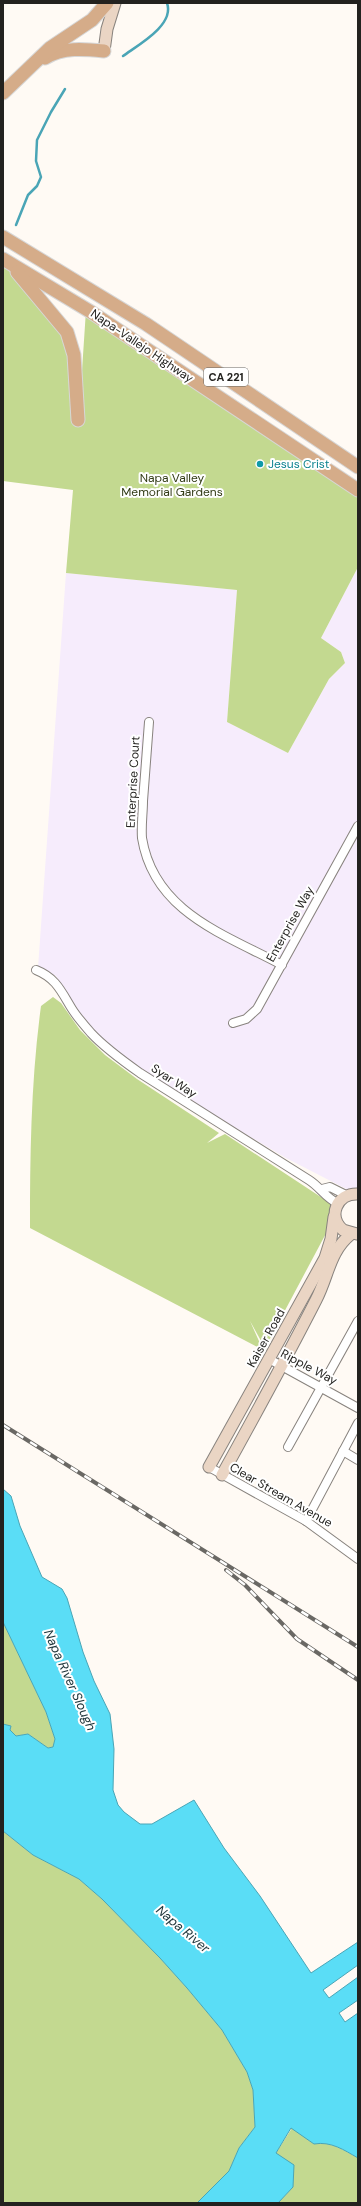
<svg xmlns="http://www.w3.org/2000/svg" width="361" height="2206" font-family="'DM Sans',sans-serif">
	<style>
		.commercial { fill: #f6ecfc }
		.green { fill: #c3d990 }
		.water { fill: #5addf6; stroke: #4aa5b6 }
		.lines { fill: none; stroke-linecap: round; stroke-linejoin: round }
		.stream { stroke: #4aa5b6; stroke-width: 2.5 }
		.street-casing { stroke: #88837e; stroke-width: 10 }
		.secondary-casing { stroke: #88837e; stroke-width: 13 }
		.primary-casing { stroke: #d7d7d7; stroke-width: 15 }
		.street { stroke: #fff; stroke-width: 8 }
		.secondary { stroke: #ead5c4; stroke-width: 11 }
		.primary { stroke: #d5ac89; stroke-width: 13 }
		.rail-casing { stroke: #6a6864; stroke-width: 4 }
		.rail { stroke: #fff; stroke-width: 2.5; stroke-dasharray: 8; stroke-linecap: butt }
		.culture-dot { fill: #0f9aa8; stroke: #fff; stroke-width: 1.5 }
		.labels { text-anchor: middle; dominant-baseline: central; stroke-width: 4; stroke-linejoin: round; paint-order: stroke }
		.shield { fill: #fff; stroke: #656462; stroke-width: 1 }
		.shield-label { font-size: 11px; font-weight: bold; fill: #23221f }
		.street-label { font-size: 12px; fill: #23221f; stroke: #fff }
		.culture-label { font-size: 12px; fill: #0d838f; stroke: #fff; text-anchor: start }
		.park-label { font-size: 12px; fill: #323b16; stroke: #fff }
		.water-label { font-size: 13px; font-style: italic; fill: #21373c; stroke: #fff }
	</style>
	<rect width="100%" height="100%" fill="#fffaf4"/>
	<polygon class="commercial" points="358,567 358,1195 286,1158 141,1072 104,1044 74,1007 56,976 38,968 66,573 237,590 227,722 288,753 329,679 345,663 341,652 321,638"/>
	<g class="green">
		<polygon points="3,259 67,332 79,416 86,310 358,490 358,567 321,638 341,652 345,663 329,679 288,753 227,722 237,590 66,573 73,490 3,481"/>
		<path d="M53,997L61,1003L80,1030L105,1055L137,1079L219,1133L207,1143L225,1134L339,1209L265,1348L250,1321L263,1350L30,1228C30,1154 31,1080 41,1006Z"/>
		<polygon points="3,1622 46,1712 55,1739 54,1747 48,1748 28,1734 16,1736 10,1730 11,1726 3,1724"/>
		<polygon points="3,1831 33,1855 79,1879 102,1899 160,1958 187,1988 222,2030 247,2072 253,2090 255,2127 239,2148 229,2171 197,2203 3,2203"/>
		<path d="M292,2128L314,2144C331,2141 344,2150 358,2158V2203H278L293,2187L276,2153Z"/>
	</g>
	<path class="water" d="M3,1489L11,1496L20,1526L42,1577L62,1589L67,1598L83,1652L94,1681L110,1714L114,1749L113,1790L118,1805L124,1812L140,1824H152L194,1800L224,1848L260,1896L311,1973L358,1942V1965L323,1990L329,1998L358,1977V2000L339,2013L345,2022L358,2013V2158C344,2150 331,2141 314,2144L291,2128L276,2153L294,2165L293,2187L278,2203H197L229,2171L239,2148L255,2127L253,2090L247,2072L222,2030L187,1988L160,1958L102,1899L79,1879L33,1855L3,1831V1724L11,1726L10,1730L16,1736L28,1734L48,1748L53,1747L55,1739L46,1712L3,1622Z"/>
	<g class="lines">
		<g class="stream">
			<path d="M123,56C138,45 175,25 167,3"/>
			<polyline points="16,225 28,195 37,186 41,177 36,161 37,140 51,112 65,89"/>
		</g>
		<defs>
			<g id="street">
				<path d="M149,722C147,748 145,775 143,801C143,813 141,825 142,838C154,912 224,934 282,965"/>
				<path d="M36,970C56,978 61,991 72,1009C77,1017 84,1025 91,1033C105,1048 123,1061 140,1073L309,1180C320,1187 325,1197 337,1203"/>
				<polyline points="233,1023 246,1019 257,1009 358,826"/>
				<polyline points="322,1189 330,1187 346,1195"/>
				<polyline points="269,1359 358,1408"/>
				<polyline points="288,1447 358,1321"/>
				<polyline points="343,1451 358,1460"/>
				<polyline points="209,1467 306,1521 358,1559"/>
				<polyline points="306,1521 358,1423"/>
			</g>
			<g id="secondary">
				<polyline points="104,51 107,29 115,3"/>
				<path d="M357,1234L343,1230C327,1216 337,1193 358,1194"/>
				<polyline points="209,1467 325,1258 331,1239 334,1217"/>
				<path d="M222,1475C254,1417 286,1359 316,1300C329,1275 329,1252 351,1234"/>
			</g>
			<g id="primary">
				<path d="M45,58C63,47 84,49 104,51"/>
				<polyline points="3,93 50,48 92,20 107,3"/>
				<polyline points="3,237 146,324 358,467"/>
				<polyline points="3,259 91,312 358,490"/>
				<polyline points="17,272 67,332 74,355 78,420"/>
			</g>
		</defs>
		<use href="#street" class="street-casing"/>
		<use href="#secondary" class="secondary-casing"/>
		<use href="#primary" class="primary-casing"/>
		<use href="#street" class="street"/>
		<use href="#secondary" class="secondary"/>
		<use href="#primary" class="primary"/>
		<defs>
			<g id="rail">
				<polyline points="3,1425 358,1647"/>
				<polyline points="226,1570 245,1585 297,1639 358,1680"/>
			</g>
		</defs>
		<use href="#rail" class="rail-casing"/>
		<use href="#rail" class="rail"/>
	</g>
	<circle class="culture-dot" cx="260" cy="464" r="4"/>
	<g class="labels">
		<rect class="shield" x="204" y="368" width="44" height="18" rx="3"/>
		<g class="shield-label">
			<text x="226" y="377">CA 221</text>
		</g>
		<g class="street-label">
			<text transform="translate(142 346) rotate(34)">Napa-Vallejo Highway</text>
			<text transform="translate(133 782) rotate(-87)">Enterprise Court</text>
			<text transform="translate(290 924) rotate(-61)">Enterprise Way</text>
			<text transform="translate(174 1081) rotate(33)">Syar Way</text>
			<text transform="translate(266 1338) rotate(-61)">Kaiser Road</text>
			<text transform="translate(309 1367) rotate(28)">Ripple Way</text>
			<text transform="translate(281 1495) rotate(30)">Clear Stream Avenue</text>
		</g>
		<g class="culture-label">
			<text x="268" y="464">Jesus Crist</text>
		</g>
		<g class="park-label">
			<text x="172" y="478">Napa Valley<tspan x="172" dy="14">Memorial Gardens</tspan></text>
		</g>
		<g class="water-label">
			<text transform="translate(70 1680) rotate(66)">Napa River Slough</text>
			<text transform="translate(183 1929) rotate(40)">Napa River</text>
		</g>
	</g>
	<rect width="361" height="2206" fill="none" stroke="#23221f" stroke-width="8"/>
</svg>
